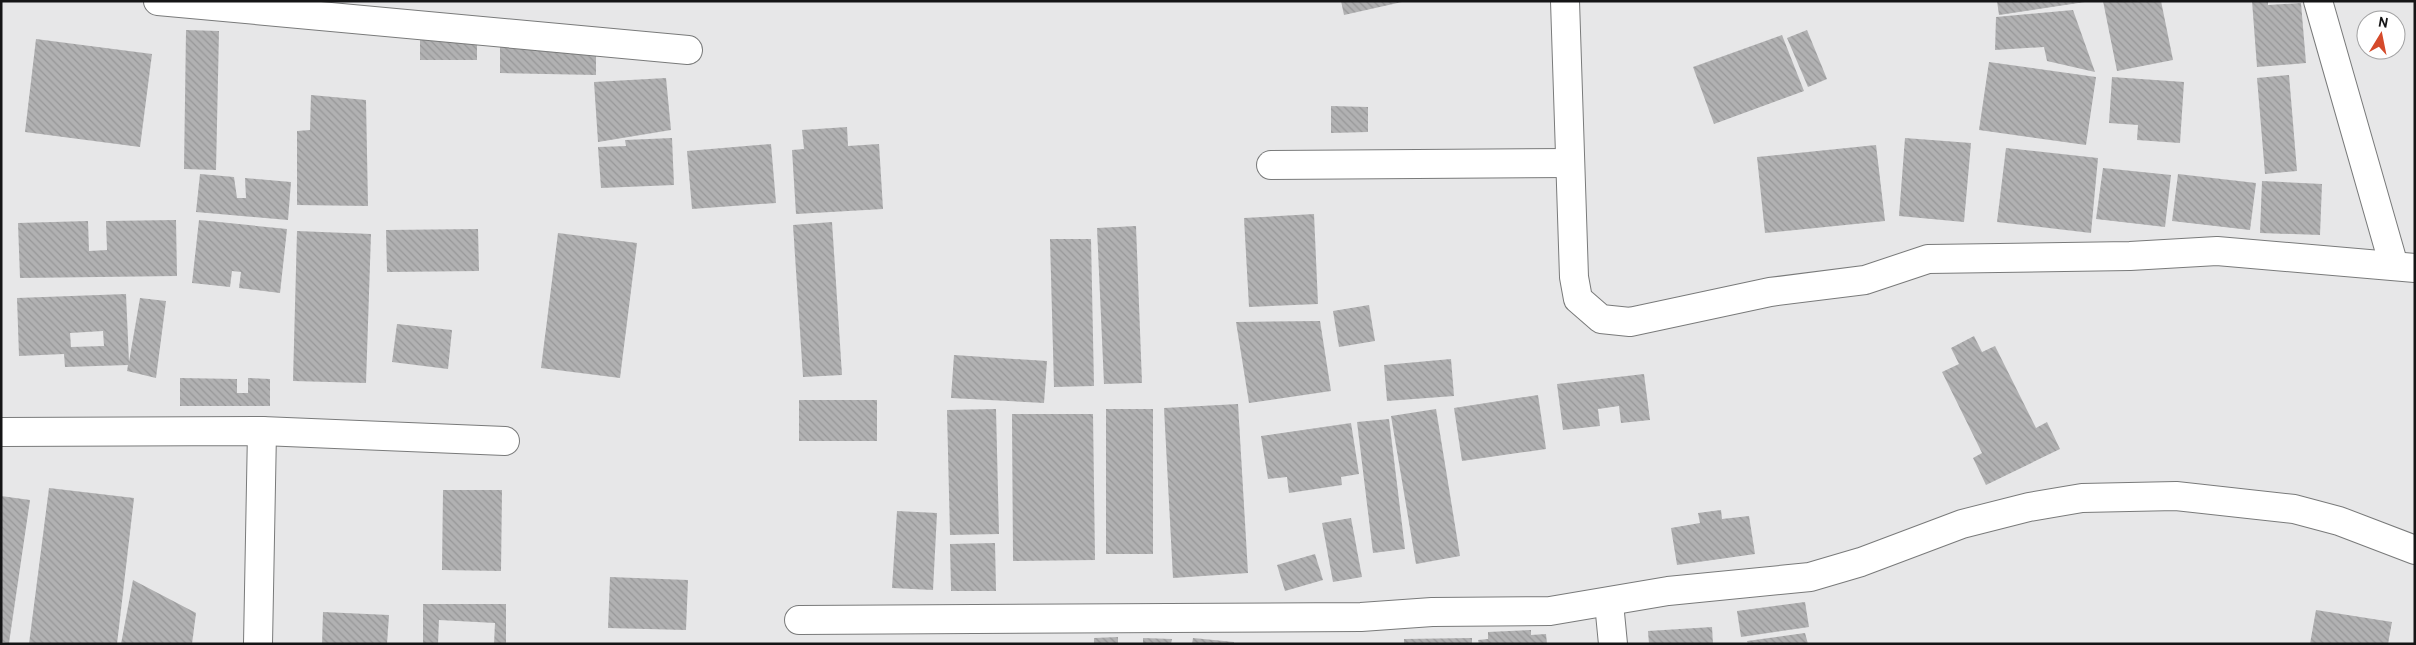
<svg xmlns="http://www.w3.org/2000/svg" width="2416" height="645" font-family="Overpass,sans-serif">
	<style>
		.building { fill: url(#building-back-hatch); fill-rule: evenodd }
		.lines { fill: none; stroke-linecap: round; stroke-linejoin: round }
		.street-casing { stroke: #797a7a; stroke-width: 30 }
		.street { stroke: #fff; stroke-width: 28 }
	</style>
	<defs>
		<pattern id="building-back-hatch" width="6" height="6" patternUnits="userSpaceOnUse" patternTransform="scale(1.25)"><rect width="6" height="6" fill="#b1b1b2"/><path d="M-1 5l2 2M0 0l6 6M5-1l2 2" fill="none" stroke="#979798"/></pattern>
	</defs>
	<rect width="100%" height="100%" fill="#e7e7e8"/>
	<g class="building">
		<polygon points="1341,1 1402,1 1402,2 1344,15"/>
		<polygon points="1997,1 2085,1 2085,2 1999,15"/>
		<polygon points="2103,1 2161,1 2173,60 2117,71"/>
		<polygon points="2252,1 2268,1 2268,5 2301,3 2306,63 2257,67"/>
		<polygon points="2073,10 2095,72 2047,61 2044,47 1995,50 1996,17"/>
		<polygon points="186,30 219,31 216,170 184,169"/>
		<polygon points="1807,30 1827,79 1808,87 1787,38"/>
		<polygon points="1782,35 1804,91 1714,124 1693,67"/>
		<rect x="420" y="37" width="57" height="23"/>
		<polygon points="36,39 152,54 140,147 25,132"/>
		<polygon points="500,44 596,46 596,75 500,73"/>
		<polygon points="1989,62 2096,77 2086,145 1979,130"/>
		<polygon points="2289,75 2297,171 2265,174 2257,78"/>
		<polygon points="2112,77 2184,82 2180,143 2137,140 2138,125 2109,123"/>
		<polygon points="666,78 671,130 598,142 594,82"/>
		<polygon points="311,95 366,100 368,206 297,205 297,131 310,130"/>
		<polygon points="1331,106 1368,107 1368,132 1331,133"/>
		<polygon points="847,127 848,146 879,144 883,209 796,214 792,150 804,149 802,130"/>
		<polygon points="672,138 674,185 601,188 598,147 626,146 625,140"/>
		<polygon points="1905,138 1971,143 1964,222 1899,216"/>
		<polygon points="771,144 776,203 692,209 687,151"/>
		<polygon points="1876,145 1885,221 1765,233 1757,157"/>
		<polygon points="2006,148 2098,158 2091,233 1997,222"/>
		<polygon points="2103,168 2171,175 2165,227 2096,219"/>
		<polygon points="200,174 234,177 237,198 246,198 245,178 291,182 288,220 196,212"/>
		<polygon points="2178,174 2256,183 2250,230 2172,221"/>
		<polygon points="2262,181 2322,184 2320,235 2260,233"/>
		<polygon points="1314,214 1318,304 1249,307 1244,218"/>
		<polygon points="176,220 177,276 20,278 18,223 88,221 89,251 107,250 106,221"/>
		<polygon points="199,220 287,229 280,293 239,288 241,272 232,271 230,287 192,283"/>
		<polygon points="832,222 842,375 803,377 793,225"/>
		<polygon points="1136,226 1142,383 1104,384 1097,228"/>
		<polygon points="478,229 479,271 387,272 386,230"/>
		<polygon points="297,231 371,234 366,383 293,381"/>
		<polygon points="558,233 637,243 620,378 541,368"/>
		<polygon points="1050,239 1091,239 1094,386 1054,387"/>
		<path d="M126,294L129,362L140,298L166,301L156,378L127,371L128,365L65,367L64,354L19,356L17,298ZM103,331L104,346L71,347L70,333Z"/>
		<polygon points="1369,305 1375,341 1339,347 1333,311"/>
		<polygon points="1320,321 1331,391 1249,403 1236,322"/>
		<polygon points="397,324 452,330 448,369 392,362"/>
		<polygon points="1974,336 1982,352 1995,346 2036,428 2047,422 2060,449 1986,485 1973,458 1982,453 1942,372 1959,364 1951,348"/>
		<polygon points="954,355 1047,361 1044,403 951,398"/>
		<polygon points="1451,359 1454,396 1387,401 1384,365"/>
		<polygon points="1644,374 1650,420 1621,423 1619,406 1598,409 1600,426 1563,430 1557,384"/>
		<polygon points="180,378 237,379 237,393 248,393 248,378 270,379 270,406 180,406"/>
		<polygon points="1538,395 1546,449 1462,461 1454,408"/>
		<rect x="799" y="400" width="78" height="41"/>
		<polygon points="1238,404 1248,573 1173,578 1164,408"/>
		<polygon points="996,409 999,534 950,535 947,410"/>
		<rect x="1106" y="409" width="47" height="145"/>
		<polygon points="1436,409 1460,556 1416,564 1391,416"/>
		<polygon points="1012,414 1093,414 1095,560 1013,561"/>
		<polygon points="1389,419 1405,549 1373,553 1357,422"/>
		<polygon points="1351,423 1359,474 1341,477 1342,485 1289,493 1287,477 1268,479 1261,436"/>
		<polygon points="49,488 134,498 117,644 29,644"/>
		<polygon points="443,490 502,490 501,571 442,570"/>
		<polygon points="1,496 30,500 9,643 1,642"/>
		<polygon points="1721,510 1722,519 1749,516 1755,554 1677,565 1671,528 1700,523 1698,513"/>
		<polygon points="897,511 937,513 933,590 892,588"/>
		<polygon points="1351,518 1362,577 1333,582 1322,523"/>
		<polygon points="995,543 996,591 951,591 950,544"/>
		<polygon points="1315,554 1323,580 1285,591 1277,565"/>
		<polygon points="610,577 688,580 686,630 608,628"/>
		<polygon points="133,580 196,613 192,644 121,644"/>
		<polygon points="1805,602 1809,627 1741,637 1737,611"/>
		<polygon points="423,604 506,604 506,644 494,644 495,623 439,620 438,644 423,644"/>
		<polygon points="2316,610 2392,622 2388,644 2310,644"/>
		<polygon points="323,612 389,615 387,644 322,644"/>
		<polygon points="1712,627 1713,644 1649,644 1648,631"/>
		<polygon points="1531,630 1531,635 1546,634 1547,644 1479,644 1478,640 1488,639 1488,632"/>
		<polygon points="1805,633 1808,644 1748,644 1747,641"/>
		<polygon points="1118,637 1118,644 1094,644 1094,638"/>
		<polygon points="1143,638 1172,639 1171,644 1143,644"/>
		<polygon points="1193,638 1234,642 1234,644 1192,644"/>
		<polygon points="1472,638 1472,644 1404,644 1404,639"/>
	</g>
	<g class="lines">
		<defs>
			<g id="street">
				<polyline points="158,1 688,50"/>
				<polyline points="1565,1 1574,277 1578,299 1601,319 1630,322 1770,292 1865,280 1928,259 2130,256 2217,251 2415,268"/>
				<polyline points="2318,1 2394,266"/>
				<polyline points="1271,165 1570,163"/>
				<polyline points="262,431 505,441"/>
				<polyline points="1,432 262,431 258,644"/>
				<polyline points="1609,603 1613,644"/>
				<polyline points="799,620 1361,617 1432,612 1550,611 1668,591 1810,577 1861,562 1962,524 2029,507 2082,498 2176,496 2294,509 2339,521 2415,550"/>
			</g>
		</defs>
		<use href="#street" class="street-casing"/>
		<use href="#street" class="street"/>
	</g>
	<rect width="2416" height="645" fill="none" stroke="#151516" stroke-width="5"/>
	<g transform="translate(2381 35) rotate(10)"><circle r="24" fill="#ffffff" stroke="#a1a1a2"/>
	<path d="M0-4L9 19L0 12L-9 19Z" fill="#d54a2b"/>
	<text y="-8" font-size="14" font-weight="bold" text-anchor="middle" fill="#151516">N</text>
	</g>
</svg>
